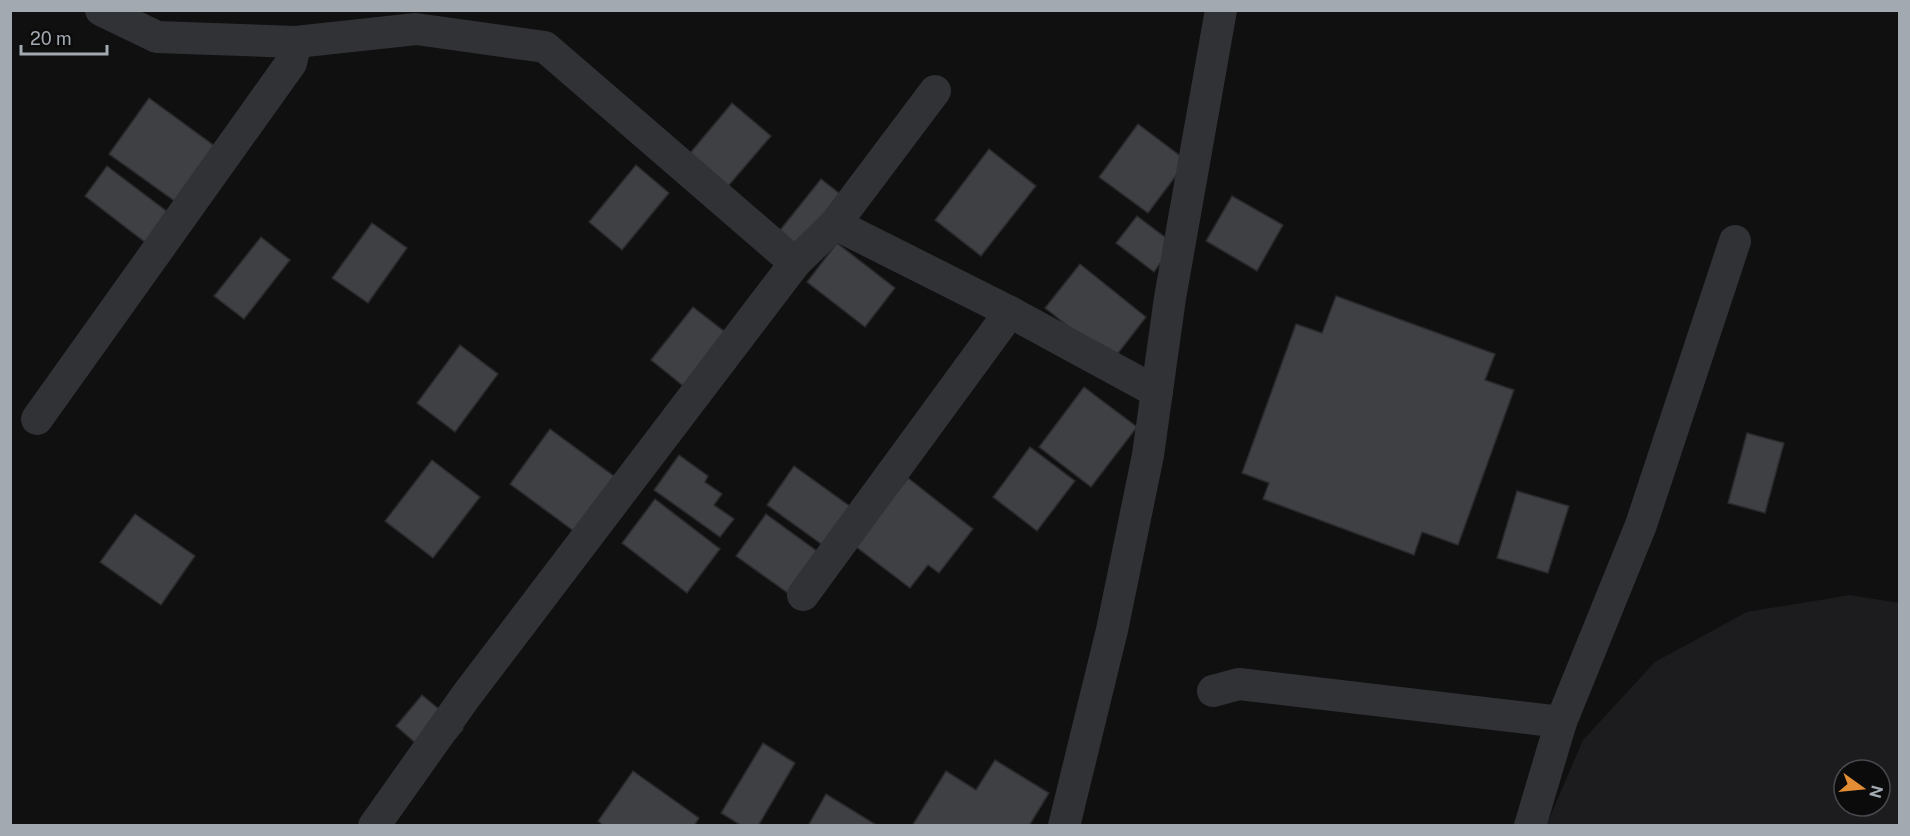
<svg xmlns="http://www.w3.org/2000/svg" width="1910" height="836" font-family="'Public Sans',sans-serif">
	<style>
		.built { fill: #1c1c1e; fill-rule: evenodd }
		.building { fill: #3f4044; stroke: #2a2a2d; stroke-width: 1.5 }
		.lines { fill: none; stroke-linecap: round; stroke-linejoin: round }
		.minor { stroke: #313236; stroke-width: 32 }
	</style>
	<rect width="100%" height="100%" fill="#101011"/>
	<path class="built" d="M1850,595L1899,603V825L1546,826L1583,740L1655,662L1747,612ZM1844,770H1880V806H1844Z"/>
	<g class="building">
		<polygon points="149,98 216,147 176,202 109,154"/>
		<polygon points="732,103 771,136 724,191 686,158"/>
		<polygon points="1138,124 1187,161 1148,213 1099,177"/>
		<polygon points="989,149 1036,186 981,256 935,220"/>
		<polygon points="636,165 669,193 622,250 589,222"/>
		<polygon points="107,166 169,213 146,243 85,196"/>
		<polygon points="821,179 858,208 814,264 777,234"/>
		<polygon points="1232,196 1283,225 1257,271 1206,241"/>
		<polygon points="1137,216 1174,244 1154,272 1116,243"/>
		<polygon points="372,223 407,248 368,303 332,278"/>
		<polygon points="261,237 290,260 244,319 214,296"/>
		<polygon points="837,243 895,288 865,327 807,282"/>
		<polygon points="1080,264 1146,317 1112,361 1045,308"/>
		<polygon points="1336,296 1495,354 1485,380 1514,390 1458,545 1422,532 1414,555 1263,499 1269,483 1242,473 1296,324 1322,333"/>
		<polygon points="693,307 729,335 687,389 651,360"/>
		<polygon points="460,345 498,374 455,432 417,403"/>
		<polygon points="1084,387 1137,427 1091,487 1039,447"/>
		<polygon points="550,429 634,491 594,546 510,484"/>
		<polygon points="1747,433 1784,443 1765,513 1728,503"/>
		<polygon points="1030,447 1075,481 1037,531 993,497"/>
		<polygon points="679,455 708,476 705,482 722,494 714,505 734,519 720,537 654,490"/>
		<polygon points="432,460 480,497 433,558 385,521"/>
		<polygon points="794,466 851,507 824,546 767,505"/>
		<polygon points="908,478 973,529 939,573 928,565 910,588 855,546"/>
		<polygon points="1517,491 1569,506 1548,573 1497,558"/>
		<polygon points="655,499 720,549 687,593 622,543"/>
		<polygon points="135,514 195,556 161,605 100,562"/>
		<polygon points="766,514 821,554 792,596 736,556"/>
		<polygon points="422,695 463,729 436,761 396,726"/>
		<polygon points="763,743 795,763 758,826 742,826 721,813"/>
		<polygon points="995,760 1049,793 1029,826 912,826 946,771 976,790"/>
		<polygon points="633,771 699,818 694,826 604,826 598,821"/>
		<polygon points="826,794 878,826 808,826"/>
	</g>
	<g class="lines">
		<g class="minor">
			<polyline points="101,10 157,37 296,42 416,29 545,47 795,263"/>
			<polyline points="835,224 1010,312 1157,392"/>
			<polyline points="37,419 291,63 296,42"/>
			<polyline points="803,595 1010,312"/>
			<polyline points="1213,691 1239,684 1561,722"/>
			<polyline points="374,826 466,696 795,263 835,224 935,91"/>
			<polyline points="1064,826 1112,630 1148,455 1170,298 1221,10"/>
			<polyline points="1530,826 1561,722 1641,525 1735,241"/>
		</g>
	</g>
	<rect width="1910" height="836" fill="none" stroke="#a2a9b1" stroke-width="24"/>
	<g transform="translate(1862 788) rotate(105)"><circle r="28" fill="#0b0b0c" stroke="#474a4e" stroke-width="1.5"/>
	<path d="M0-4.5L10 22L0 15L-10 22Z" fill="#e58d34"/>
	<text y="-9" font-size="16" font-weight="bold" text-anchor="middle" fill="#a2a9b1">N</text>
	</g>
	<path d="M21 45v9h86v-9" fill="none" stroke="#a2a9b1" stroke-width="3"/>
	<text x="30" y="45" font-size="18" fill="#a2a9b1" stroke="#0b0b0c" stroke-width="4.5" paint-order="stroke">20 m</text>
</svg>
